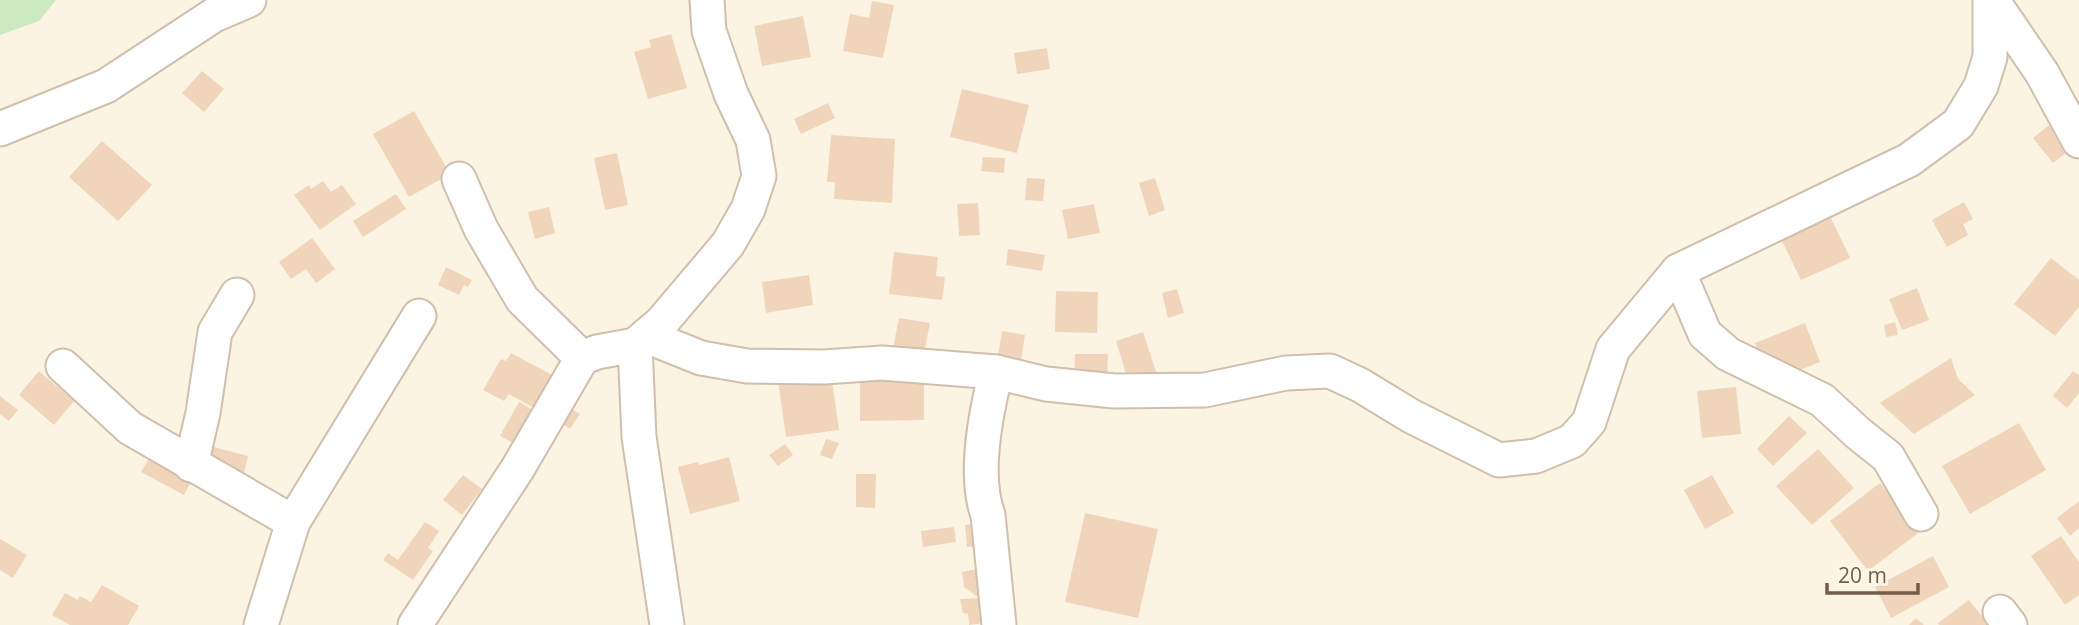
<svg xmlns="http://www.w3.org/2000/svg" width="2079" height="625" font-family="'Open Sans',sans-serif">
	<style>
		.green { fill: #cde9c1 }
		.building { fill: #f0d5ba }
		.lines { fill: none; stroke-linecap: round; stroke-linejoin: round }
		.street-casing { stroke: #cfbfac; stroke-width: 37 }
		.street { stroke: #fff; stroke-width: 33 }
	</style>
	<rect width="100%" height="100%" fill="#fcf4e2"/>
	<polygon class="green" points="0,0 56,0 39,21 0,35"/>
	<g class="building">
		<polygon points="872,1 894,5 883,58 843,51 850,14 869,18"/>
		<polygon points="803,16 811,57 762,66 754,26"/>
		<polygon points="671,34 687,88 648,99 634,52 651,47 649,40"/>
		<polygon points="1047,48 1050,69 1017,74 1014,53"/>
		<polygon points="202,71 224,89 204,112 182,93"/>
		<polygon points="962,89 1029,105 1017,153 950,137"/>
		<polygon points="828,103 835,118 801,134 794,119"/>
		<polygon points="414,111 450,174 409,197 373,134"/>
		<polygon points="2049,125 2070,150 2053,163 2033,138"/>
		<polygon points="831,135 895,139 892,203 834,199 835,182 827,182"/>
		<polygon points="102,141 152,185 118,221 69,177"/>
		<polygon points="617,153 628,205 605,210 594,158"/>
		<polygon points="983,157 1005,158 1004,173 981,171"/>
		<polygon points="1027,178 1045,179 1043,201 1025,200"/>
		<polygon points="1155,178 1165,210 1149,216 1139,183"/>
		<polygon points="323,181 331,192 342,185 356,204 320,230 294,195 309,185 311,189"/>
		<polygon points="396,194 406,209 363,237 353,221"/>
		<polygon points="1964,202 1973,219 1963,224 1968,235 1947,247 1932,220"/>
		<polygon points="978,203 980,235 959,236 957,204"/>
		<polygon points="1094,204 1100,233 1068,239 1062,210"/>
		<polygon points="549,207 555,233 535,239 528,212"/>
		<polygon points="1830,216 1850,258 1801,280 1781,239"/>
		<polygon points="312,238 335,269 316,283 306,269 291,279 279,262"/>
		<polygon points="1008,249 1045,255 1042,271 1006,265"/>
		<polygon points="894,252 938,257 936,276 945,277 942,300 889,294"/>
		<polygon points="2051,258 2079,280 2079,307 2055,336 2014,304"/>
		<polygon points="446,267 472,280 468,287 464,285 459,295 438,285"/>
		<polygon points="809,275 813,305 766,313 762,282"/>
		<polygon points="1917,288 1929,320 1902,330 1889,299"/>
		<polygon points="1177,289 1184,313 1168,318 1162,293"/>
		<polygon points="1056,291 1098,292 1097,333 1055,332"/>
		<polygon points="899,318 930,323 923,358 892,353"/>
		<polygon points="1895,322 1898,335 1886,337 1884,325"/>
		<polygon points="1805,323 1820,362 1770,382 1755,343"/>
		<polygon points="1002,331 1025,335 1020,366 997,362"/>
		<polygon points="1143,332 1156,372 1128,381 1116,341"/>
		<polygon points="511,353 552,375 534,408 509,394 504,401 483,390 501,359 506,361"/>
		<polygon points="1075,354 1108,354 1107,380 1074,380"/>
		<polygon points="1951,358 1958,379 1975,395 1914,434 1880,403"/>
		<polygon points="39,371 74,401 54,425 19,395"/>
		<polygon points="2073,371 2079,375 2079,393 2067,408 2053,396"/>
		<polygon points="831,374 839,430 786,437 778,381"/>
		<polygon points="860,375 924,375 924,420 860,421"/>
		<polygon points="1736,387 1741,434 1702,438 1697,391"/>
		<polygon points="0,396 18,410 9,421 0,414"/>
		<polygon points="519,402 533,410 515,444 500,436"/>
		<polygon points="567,406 580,414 570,429 557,420"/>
		<polygon points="1789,416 1807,433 1773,466 1757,449"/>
		<polygon points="2019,423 2046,470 1970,514 1942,466"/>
		<polygon points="826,439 839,443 832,459 820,455"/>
		<polygon points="785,444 793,455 778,466 769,455"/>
		<polygon points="214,447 248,456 244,473 210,464"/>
		<polygon points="1818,449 1854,488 1812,525 1776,486"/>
		<polygon points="151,455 193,478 184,495 141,472"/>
		<polygon points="729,457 740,501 690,514 678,467 698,462 699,465"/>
		<polygon points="856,474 876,474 875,508 856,507"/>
		<polygon points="463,475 482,489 462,515 443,500"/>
		<polygon points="1712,475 1734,513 1705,529 1684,490"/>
		<polygon points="1880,483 1918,533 1868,571 1830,521"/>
		<polygon points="2079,501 2079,528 2070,536 2057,518"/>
		<polygon points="1085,513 1158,529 1138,618 1065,602"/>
		<polygon points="425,522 439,531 428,548 433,551 413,580 383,560 388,553 398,560"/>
		<polygon points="981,523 983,546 967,547 965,525"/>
		<polygon points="954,527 956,542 923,547 921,531"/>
		<polygon points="2061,536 2079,562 2079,595 2065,605 2031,556"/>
		<polygon points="0,539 27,555 13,578 0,570"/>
		<polygon points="1933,556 1949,587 1891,618 1875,587"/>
		<polygon points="977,569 979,598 964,587 962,572"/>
		<polygon points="102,585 139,606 128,625 70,625 52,615 65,593 78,600 80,596 91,602"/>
		<polygon points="979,598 983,623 969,625 968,614 963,613 960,599"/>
		<polygon points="1969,600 1989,625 1939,625 1938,623"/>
		<polygon points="1916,618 1924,625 1909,625"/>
	</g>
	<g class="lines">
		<defs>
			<g id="street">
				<polyline points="1992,0 2042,73 2079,141"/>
				<polyline points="0,129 106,86 214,15 249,0"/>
				<polyline points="459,179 481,229 522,299 582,358"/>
				<polyline points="1678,271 1705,334 1728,354 1822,400 1859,434 1888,457 1921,514"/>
				<polyline points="646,336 701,358 747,366 824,367 882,363 996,372 1046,384 1114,391 1205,390 1286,373 1330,371 1360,385 1411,416 1499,460 1536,456 1572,441 1589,422 1613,349 1678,271 1909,160 1958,124 1981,86 1990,57 1990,0"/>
				<polyline points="635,345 639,437 667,625"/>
				<polyline points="63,366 130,428 293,522"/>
				<path d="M996,372C986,412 973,475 988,515L999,625"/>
				<polyline points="191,465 203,413 215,332 237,295"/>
				<polyline points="2000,612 2010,625"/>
				<polyline points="261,625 293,522 419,316"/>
				<polyline points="415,625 518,468 582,358 597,352 635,345 662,322 728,244 748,209 759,176 753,140 731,94 709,31 707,0"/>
			</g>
		</defs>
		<use href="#street" class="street-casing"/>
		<use href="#street" class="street"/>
	</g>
	<path d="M1827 583v10h91v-10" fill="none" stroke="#735c49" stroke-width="3.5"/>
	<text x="1838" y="583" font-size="21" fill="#735c49" stroke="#fff8e8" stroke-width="5" paint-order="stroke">20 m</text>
</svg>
